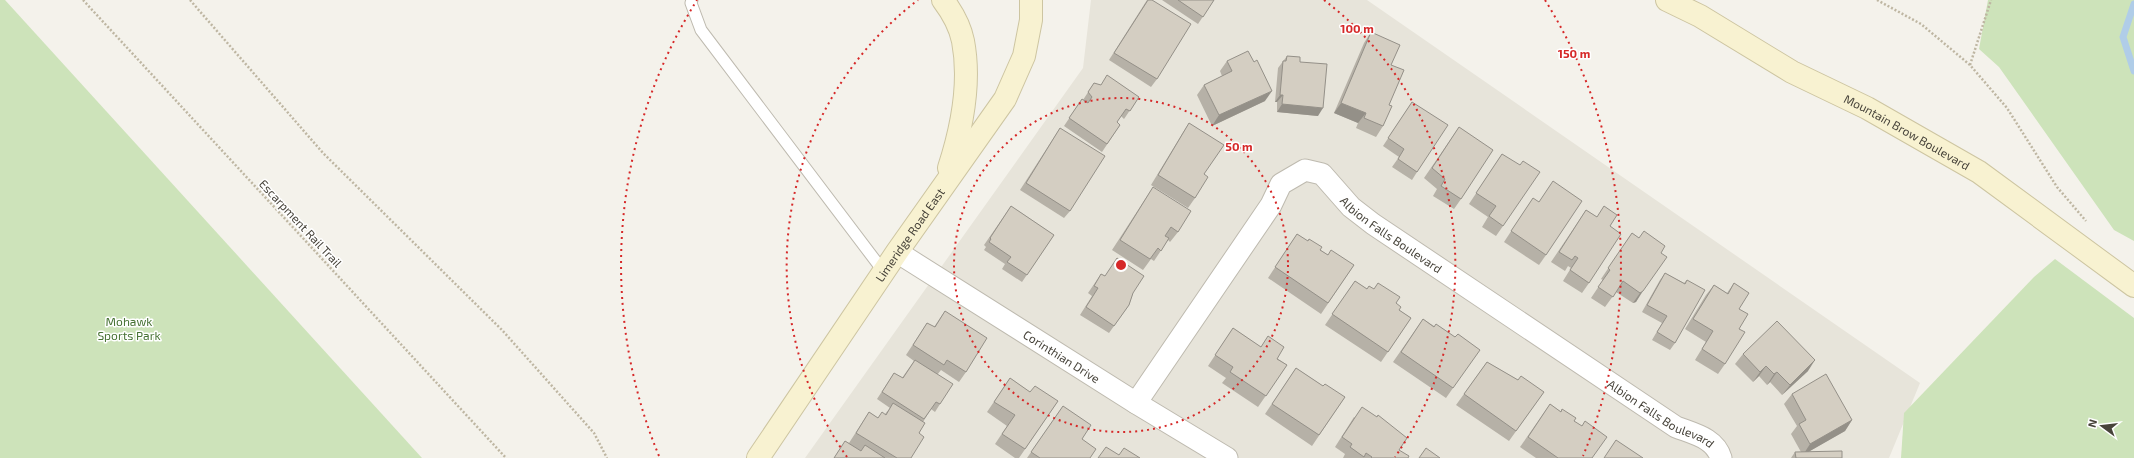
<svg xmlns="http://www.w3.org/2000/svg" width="2134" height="458" font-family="'Exo 2',sans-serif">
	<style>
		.residential { fill: #e7e4da }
		.green { fill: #cde3ba }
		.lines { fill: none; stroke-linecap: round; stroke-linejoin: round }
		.stream { stroke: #b0cde8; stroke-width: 7 }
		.lane-casing { stroke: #bebaaf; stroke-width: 13 }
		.street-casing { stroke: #bebaaf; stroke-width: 23 }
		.secondary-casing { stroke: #cdc5a1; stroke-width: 24 }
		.path { stroke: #beb6a2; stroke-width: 2.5; stroke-dasharray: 2 2; stroke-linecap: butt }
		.lane { stroke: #fff; stroke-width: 11 }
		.street { stroke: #fff; stroke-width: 21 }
		.secondary { stroke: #f8f2d1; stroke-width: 22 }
		.wall { fill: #b6b1a7 }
		.shaded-wall { fill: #949088 }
		.building { fill: #d4cec2; stroke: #949088 }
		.ring { fill: none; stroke: #d62828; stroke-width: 2; stroke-dasharray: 2 4 }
		.labels { text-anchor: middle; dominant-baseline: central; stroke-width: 3; stroke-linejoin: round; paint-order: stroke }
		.street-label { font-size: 12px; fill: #47433a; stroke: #fff }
		.park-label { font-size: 12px; fill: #477234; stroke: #fff }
		.centre { fill: #d62828; stroke: #fff; stroke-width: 2 }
		.ring-label { font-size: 12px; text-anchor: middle; font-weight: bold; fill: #d62828; stroke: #fff; stroke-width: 3; stroke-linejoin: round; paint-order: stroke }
	</style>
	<rect width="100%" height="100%" fill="#f4f2eb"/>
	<polygon class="residential" points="1091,0 1367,0 1920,383 1889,458 805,458 1083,68"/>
	<g class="green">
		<polygon points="0,0 5,0 422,458 0,458"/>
		<polygon points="1988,0 2134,0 2134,241 2114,230 1999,67 1979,49"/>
		<polygon points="2055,259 2134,318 2134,458 1901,458 1904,413 2034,277"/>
	</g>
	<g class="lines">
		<polyline class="stream" points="2134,4 2123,37 2134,71"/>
		<defs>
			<polyline id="lane" points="692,0 691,3 701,30 884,272"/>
			<g id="street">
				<path id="s1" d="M897,252L1136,403L1227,458"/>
				<path id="s2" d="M1136,403L1271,205L1281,184L1305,170L1322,174L1351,207L1373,224L1676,427C1694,434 1715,438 1721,458"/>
			</g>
			<g id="secondary">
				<path d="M943,0C952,12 960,26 963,41C971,83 962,128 949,168"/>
				<path id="s3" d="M1667,0L1700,16L1792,72L1867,108L1979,172L2134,286"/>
				<path id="s4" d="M758,458L897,252L1005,99L1024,56L1031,20V0"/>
			</g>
		</defs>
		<use href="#lane" class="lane-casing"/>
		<use href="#street" class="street-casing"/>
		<use href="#secondary" class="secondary-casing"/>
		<g class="path">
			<polyline points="83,0 506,458"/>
			<polyline points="190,0 323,153 502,330 594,433 607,458"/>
			<polyline points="1877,0 1921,24 1970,65 2007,108 2057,187 2086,221"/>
			<polyline points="1970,65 1991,0"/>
		</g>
		<use href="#lane" class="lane"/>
		<use href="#street" class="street"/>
		<use href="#secondary" class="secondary"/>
	</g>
	<g class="wall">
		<polygon points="1147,0 1157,79 1151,87 1109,60"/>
		<polygon points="1162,0 1214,0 1198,24"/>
		<polygon points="1371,32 1391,65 1389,105 1383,126 1376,137 1356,128 1358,123 1334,113 1364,43"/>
		<polygon points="1287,56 1300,62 1318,116 1277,112 1277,102 1275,102 1278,68"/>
		<polygon points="1227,61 1265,101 1212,126 1197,95 1204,85 1222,76 1220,71"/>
		<polygon points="1094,83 1139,97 1124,119 1121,116 1117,122 1120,125 1102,152 1064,126 1082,99 1083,100"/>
		<polygon points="1412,102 1417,172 1412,180 1392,167 1399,157 1383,146"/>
		<polygon points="1189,123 1204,174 1195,198 1188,208 1151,185 1182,134"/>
		<polygon points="1459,127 1461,199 1454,209 1433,196 1437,189 1424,178"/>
		<polygon points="1060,128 1070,211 1064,218 1020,190"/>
		<polygon points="1502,154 1503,226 1496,236 1482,227 1488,217 1469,204"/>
		<polygon points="1153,187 1178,232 1170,242 1168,240 1154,261 1151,259 1143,270 1112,250"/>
		<polygon points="1533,198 1546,255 1539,265 1504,242"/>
		<polygon points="1011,206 1054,235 1022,282 1002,269 1005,264 984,250 986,247 984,245"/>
		<polygon points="1586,210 1610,226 1589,283 1582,293 1563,281 1571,268 1568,266 1565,271 1551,262"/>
		<polygon points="1632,233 1661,253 1636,302 1633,303 1616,292 1605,307 1591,298 1603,280 1601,279"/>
		<polygon points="1297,234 1328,255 1354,265 1321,314 1268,278"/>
		<polygon points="1665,273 1684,283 1687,280 1675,343 1670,350 1652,340 1662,323 1642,312 1660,280"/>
		<polygon points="1101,274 1133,293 1129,305 1109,333 1080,315 1092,296 1088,293"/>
		<polygon points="1355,281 1367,289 1396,303 1399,310 1411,318 1381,362 1325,325"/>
		<polygon points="1734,283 1739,309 1739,329 1725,364 1718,374 1695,360 1706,342 1685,329 1706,295 1714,285 1727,293"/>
		<polygon points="945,311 966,372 959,382 941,370 937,375 940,404 935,412 931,409 923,422 911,458 834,458 845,441 849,443 869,412 878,418 885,414 890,408 877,399 894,373 902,378 914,361 906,355 927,323 934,327"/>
		<polygon points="1423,319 1434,326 1455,337 1453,388 1446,398 1393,362"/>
		<polygon points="1233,328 1287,365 1258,407 1222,383 1226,378 1208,366"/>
		<polygon points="1743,354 1808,371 1782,395 1770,382 1767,385 1759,376 1753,382 1735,364"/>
		<polygon points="1487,362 1518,380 1544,392 1509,441 1456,405"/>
		<polygon points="1296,368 1323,386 1345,397 1312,446 1265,414"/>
		<polygon points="1010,378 1030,392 1058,401 1019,458 1015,458 995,444 1007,426 987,412"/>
		<polygon points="1792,394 1852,420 1845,431 1808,452 1842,458 1791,458 1795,452 1801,452 1791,434 1797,426 1784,404"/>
		<polygon points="1550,404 1574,421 1592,458 1536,458 1520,447"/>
		<polygon points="1063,406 1082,439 1090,458 1027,458"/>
		<polygon points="1354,417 1399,450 1408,458 1343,458 1345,454 1335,447"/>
	</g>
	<g class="shaded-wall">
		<polygon points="1272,91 1265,101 1212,126 1219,115"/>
		<polygon points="1280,95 1283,95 1277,102 1275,102"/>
		<polygon points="1341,103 1366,113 1358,123 1334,113"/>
		<polygon points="1282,104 1323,108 1318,116 1277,112"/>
		<polygon points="1643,291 1636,302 1633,303 1640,293"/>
		<polygon points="1815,360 1808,371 1782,395 1790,385"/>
		<polygon points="1766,366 1759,376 1753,382 1760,372"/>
		<polygon points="1777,372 1770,382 1767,385 1774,374"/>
		<polygon points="1852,420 1845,431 1803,455 1810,444"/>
	</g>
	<g class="building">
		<polygon points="1148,0 1152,0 1191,24 1157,79 1114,53"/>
		<polygon points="1178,0 1214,0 1203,17"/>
		<polygon points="1371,32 1400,45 1391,65 1404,70 1389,105 1392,106 1383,126 1364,118 1366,113 1341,103"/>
		<polygon points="1248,51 1254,62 1257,60 1272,91 1219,115 1204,85 1232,71 1227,61"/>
		<polygon points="1287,56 1300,57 1300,62 1327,64 1323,108 1282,104 1283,95 1280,95 1283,61 1286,61"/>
		<polygon points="1107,75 1139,97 1130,111 1126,109 1117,122 1120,125 1107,144 1069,118 1082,99 1088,103 1092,97 1088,92 1094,83 1101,85"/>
		<polygon points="1412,102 1448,125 1417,172 1398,159 1404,149 1388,138"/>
		<polygon points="1189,123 1224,145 1204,174 1208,177 1195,198 1158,175"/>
		<polygon points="1459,127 1493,150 1461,199 1441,186 1445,179 1432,168"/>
		<polygon points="1060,128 1105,156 1070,211 1026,183"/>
		<polygon points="1502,154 1520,165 1523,161 1540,172 1503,226 1489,216 1496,206 1476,193"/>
		<polygon points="1553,181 1582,201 1546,255 1511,231 1533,198 1539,202"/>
		<polygon points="1153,187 1191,211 1178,232 1171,227 1165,236 1169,238 1161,251 1158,248 1150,259 1120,240"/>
		<polygon points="1011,206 1054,235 1027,275 1007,262 1011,257 989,242 991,239 990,238"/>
		<polygon points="1604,206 1617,215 1610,226 1621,234 1589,283 1570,270 1578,258 1575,256 1572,260 1559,252 1586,210 1597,217"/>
		<polygon points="1644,231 1665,246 1661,253 1667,257 1643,291 1640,293 1623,281 1613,297 1598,287 1610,270 1608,268 1632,233 1639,238"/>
		<polygon points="1297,234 1308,241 1309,239 1322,247 1320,250 1328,255 1331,250 1354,265 1328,303 1275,267"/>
		<polygon points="1117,258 1144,276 1133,293 1129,305 1114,326 1086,307 1098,288 1094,286 1101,274 1105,276"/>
		<polygon points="1665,273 1685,284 1687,280 1705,290 1675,343 1657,332 1667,316 1647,305"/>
		<polygon points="1355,281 1367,289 1369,286 1374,289 1378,283 1400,297 1396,303 1401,307 1399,310 1411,318 1388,352 1332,314"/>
		<polygon points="1734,283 1749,293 1739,309 1748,314 1739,329 1745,332 1725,364 1702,349 1713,331 1693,319 1714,285 1728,294"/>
		<polygon points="945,311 987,338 966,372 947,360 944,365 913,345 927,323 935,327"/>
		<polygon points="1423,319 1434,327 1436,324 1455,337 1458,334 1480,350 1453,388 1401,352"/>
		<polygon points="1777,321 1815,360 1790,385 1777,372 1774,374 1766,366 1760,372 1743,354"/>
		<polygon points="1233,328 1261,347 1268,336 1284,347 1277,359 1287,365 1266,396 1230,372 1233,367 1215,355"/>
		<polygon points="915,360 953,384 940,404 936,402 924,419 882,392 894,373 903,378"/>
		<polygon points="1487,362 1518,380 1521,376 1544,392 1516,431 1464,394"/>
		<polygon points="1296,368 1323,386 1325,384 1345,397 1319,435 1272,404"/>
		<polygon points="1826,374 1852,420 1810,444 1799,424 1806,420 1792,394"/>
		<polygon points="1010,378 1030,392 1035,386 1058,401 1025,449 1002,434 1015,415 994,402"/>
		<polygon points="893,403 925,423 919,433 924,437 911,458 897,458 856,433 869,412 878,418 882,412 886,415"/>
		<polygon points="1550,404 1561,412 1562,409 1576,418 1574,421 1582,426 1585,421 1607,437 1592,458 1558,458 1528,437"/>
		<polygon points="1063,406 1091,425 1082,439 1096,449 1090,458 1040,458 1031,452"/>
		<polygon points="1362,407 1377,417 1378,415 1407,438 1399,450 1409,456 1408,458 1371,458 1372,457 1366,453 1364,457 1350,447 1352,444 1342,437"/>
		<polygon points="1616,440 1643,458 1604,458"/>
		<polygon points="845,441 861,451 865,445 885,458 834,458"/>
		<polygon points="1106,447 1119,455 1124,448 1140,458 1098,458"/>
		<polygon points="1426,448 1440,458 1419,458"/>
		<polygon points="1842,451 1842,458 1796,458 1795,452"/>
	</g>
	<g class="ring">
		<circle cx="1121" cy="265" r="167"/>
		<path d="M847 457A334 334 0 0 1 918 0M1324 0A334 334 0 0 1 1395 457"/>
		<path d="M659 456A500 500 0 0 1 697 0M1545 0A500 500 0 0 1 1583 456"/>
	</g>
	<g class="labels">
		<g class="street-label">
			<text stroke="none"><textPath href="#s3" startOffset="274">Mountain Brow Boulevard</textPath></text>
			<text transform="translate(301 223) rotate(47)">Escarpment Rail Trail</text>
			<text stroke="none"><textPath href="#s2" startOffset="401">Albion Falls Boulevard</textPath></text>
			<text stroke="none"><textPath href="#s4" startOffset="270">Limeridge Road East</textPath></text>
			<text stroke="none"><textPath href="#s1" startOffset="195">Corinthian Drive</textPath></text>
			<text stroke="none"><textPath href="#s2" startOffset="725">Albion Falls Boulevard</textPath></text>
		</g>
		<g class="park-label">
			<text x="129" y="321">Mohawk<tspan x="129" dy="14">Sports Park</tspan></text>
		</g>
	</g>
	<circle cx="1121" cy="265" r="6" class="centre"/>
	<g class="ring-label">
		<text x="1357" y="33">100 m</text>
		<text x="1574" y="58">150 m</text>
		<text x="1239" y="151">50 m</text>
	</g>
	<g transform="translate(2102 426) rotate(285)" stroke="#ffffff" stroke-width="3" paint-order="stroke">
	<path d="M0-3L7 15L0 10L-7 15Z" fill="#47433a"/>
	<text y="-6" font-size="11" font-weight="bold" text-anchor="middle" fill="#47433a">N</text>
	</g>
</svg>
